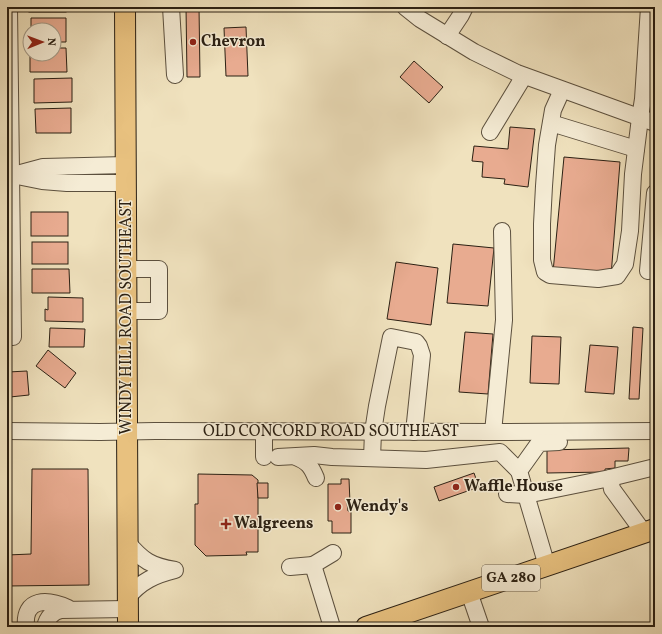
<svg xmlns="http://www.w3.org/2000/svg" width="662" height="634" font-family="Vollkorn,serif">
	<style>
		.building { fill: #e8ab90; stroke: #2b2013 }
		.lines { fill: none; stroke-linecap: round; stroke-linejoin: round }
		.minor-casing { stroke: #5c503e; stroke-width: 18 }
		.major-casing { stroke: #2b2013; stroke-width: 22 }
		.minor { stroke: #f5ecd5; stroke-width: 16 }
		.major { stroke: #e8c17f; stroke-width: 20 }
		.poi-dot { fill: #8f2418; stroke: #f5ecd5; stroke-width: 1.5 }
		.labels { text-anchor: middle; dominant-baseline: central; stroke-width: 3; stroke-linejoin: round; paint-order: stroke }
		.shield { fill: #f5ecd5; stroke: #685d4d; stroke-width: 1 }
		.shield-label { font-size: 15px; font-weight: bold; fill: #2b2013 }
		.poi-label { font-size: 16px; font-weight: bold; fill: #2b2013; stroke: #f5ecd5; text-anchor: start }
		.street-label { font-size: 16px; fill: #2b2013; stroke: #f5ecd5 }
	</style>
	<rect width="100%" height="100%" fill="#f0e2be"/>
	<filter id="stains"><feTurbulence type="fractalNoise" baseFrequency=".005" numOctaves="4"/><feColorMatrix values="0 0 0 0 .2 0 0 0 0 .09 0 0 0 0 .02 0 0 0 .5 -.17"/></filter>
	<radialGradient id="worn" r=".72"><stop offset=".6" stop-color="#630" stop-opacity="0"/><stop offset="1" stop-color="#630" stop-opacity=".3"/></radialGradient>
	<g class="building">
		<rect x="29" y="7" width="37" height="5"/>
		<polygon points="186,7 199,7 200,77 187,77"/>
		<polygon points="31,18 66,18 66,42 54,42 54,30 30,30 30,42 28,42 28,29 31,29"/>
		<polygon points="246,27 248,76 226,76 224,28"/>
		<polygon points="30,48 30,54 54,54 54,48 66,48 67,72 30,72"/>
		<polygon points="414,61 443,87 429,103 400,77"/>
		<polygon points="72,78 72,102 34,103 34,79"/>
		<polygon points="71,108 71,133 36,133 35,109"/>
		<polygon points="510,127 535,129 528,187 504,184 505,179 482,177 483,162 472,161 474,146 508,149"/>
		<polygon points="564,157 620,162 611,276 553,272"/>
		<rect x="31" y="212" width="37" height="24"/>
		<rect x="32" y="242" width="36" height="22"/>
		<polygon points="453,244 494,248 488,306 447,303"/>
		<polygon points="396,262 438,268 431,325 387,319"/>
		<polygon points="32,269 69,269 70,293 32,293"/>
		<polygon points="48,297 83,298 83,322 45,321 45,309 48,310"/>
		<polygon points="633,327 643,328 639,399 629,399"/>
		<polygon points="50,328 85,329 84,347 49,347"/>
		<polygon points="465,332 493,334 488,394 459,392"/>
		<polygon points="532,336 561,337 559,384 530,383"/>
		<polygon points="590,345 618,347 614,394 585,392"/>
		<polygon points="48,350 76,373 65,388 36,366"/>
		<polygon points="27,371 29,395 10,397 8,372"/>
		<polygon points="629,448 628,461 615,461 615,468 605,469 605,472 547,473 547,450"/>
		<polygon points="32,469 88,469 89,585 7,586 7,555 31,554"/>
		<polygon points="474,473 479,487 439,501 434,487"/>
		<polygon points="198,474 252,475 258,480 258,552 246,552 247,555 206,556 195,545 195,504 198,504"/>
		<polygon points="341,479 349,479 350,503 347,503 348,511 351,511 351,533 332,533 332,521 328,521 328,484 341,484"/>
		<polygon points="257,483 268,483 268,498 258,498"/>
	</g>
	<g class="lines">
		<defs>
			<g id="minor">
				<polyline points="171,7 175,75"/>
				<polyline points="405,7 420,19 474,52 517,73 655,123"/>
				<polyline points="447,36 461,15 465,7"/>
				<polyline points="562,90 553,110 547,145 544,186 542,224 542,260 545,272 550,275 598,279 617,276 625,264 630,231 633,174 640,118 643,99 649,7"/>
				<polyline points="551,123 636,149"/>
				<polyline points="490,132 524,76"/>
				<polyline points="17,174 43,167 126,165"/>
				<polyline points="7,175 12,175 42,181 67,183 126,183"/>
				<polyline points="126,269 159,269 159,311 127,311"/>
				<polyline points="648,271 655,193"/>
				<polyline points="7,337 13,337 9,7"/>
				<polyline points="7,431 100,432 155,431 493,432 655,431"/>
				<polyline points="493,432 504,320 502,231"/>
				<polyline points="264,457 264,432"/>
				<polyline points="278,457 314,455 332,457 426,460 500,452 519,471"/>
				<path d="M296,457C308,462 311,466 316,478"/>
				<polyline points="372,458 373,432 377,406 391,337 416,342 419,346 422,355 414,432"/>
				<polyline points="507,494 526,495 610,478"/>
				<polyline points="644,533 612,489 610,478 655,467"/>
				<path d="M127,542C143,561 151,566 175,570C155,575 141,581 127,598"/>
				<polyline points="313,565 333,553"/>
				<polyline points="547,566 519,471 539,443 559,442"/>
				<polyline points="290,567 313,565 332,627"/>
				<polyline points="469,592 481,627"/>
				<path d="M26,627C23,597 48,599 68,608"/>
				<path d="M45,627C47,618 52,612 61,610L127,609"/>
			</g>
			<g id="major">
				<polyline points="125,7 128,627"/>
				<polyline points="366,627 655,529"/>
			</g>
		</defs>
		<use href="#minor" class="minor-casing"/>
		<use href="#major" class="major-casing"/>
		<use href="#minor" class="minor"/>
		<use href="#major" class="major"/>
	</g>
	<g class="poi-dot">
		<circle cx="193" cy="42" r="4"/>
		<circle cx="456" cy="487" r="4"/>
		<circle cx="338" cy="507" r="4"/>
		<path d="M224 518h4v4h4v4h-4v4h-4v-4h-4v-4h4z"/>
	</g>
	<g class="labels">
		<rect class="shield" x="482" y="565" width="58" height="26" rx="3"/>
		<g class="shield-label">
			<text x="511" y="578">GA 280</text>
		</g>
		<g class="poi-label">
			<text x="201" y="42">Chevron</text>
			<text x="464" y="487">Waffle House</text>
			<text x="346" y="507">Wendy's</text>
			<text x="234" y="524">Walgreens</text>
		</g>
		<g class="street-label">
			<text transform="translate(127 317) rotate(-90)">WINDY HILL ROAD SOUTHEAST</text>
			<text x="331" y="432">OLD CONCORD ROAD SOUTHEAST</text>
		</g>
	</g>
	<rect width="662" height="634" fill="none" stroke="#f0e2be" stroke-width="24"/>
	<rect x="8" y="8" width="646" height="618" fill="none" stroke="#2b2013" stroke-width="2"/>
	<rect x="12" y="12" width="638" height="610" fill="none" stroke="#2b2013"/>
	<g transform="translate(42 42) rotate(89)"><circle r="19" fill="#f5ecd5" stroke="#a49a87"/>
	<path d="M0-3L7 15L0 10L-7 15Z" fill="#8f2418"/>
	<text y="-6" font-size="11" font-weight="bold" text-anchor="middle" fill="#2b2013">N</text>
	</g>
	<rect width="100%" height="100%" filter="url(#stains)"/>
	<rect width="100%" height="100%" fill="url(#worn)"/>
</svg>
